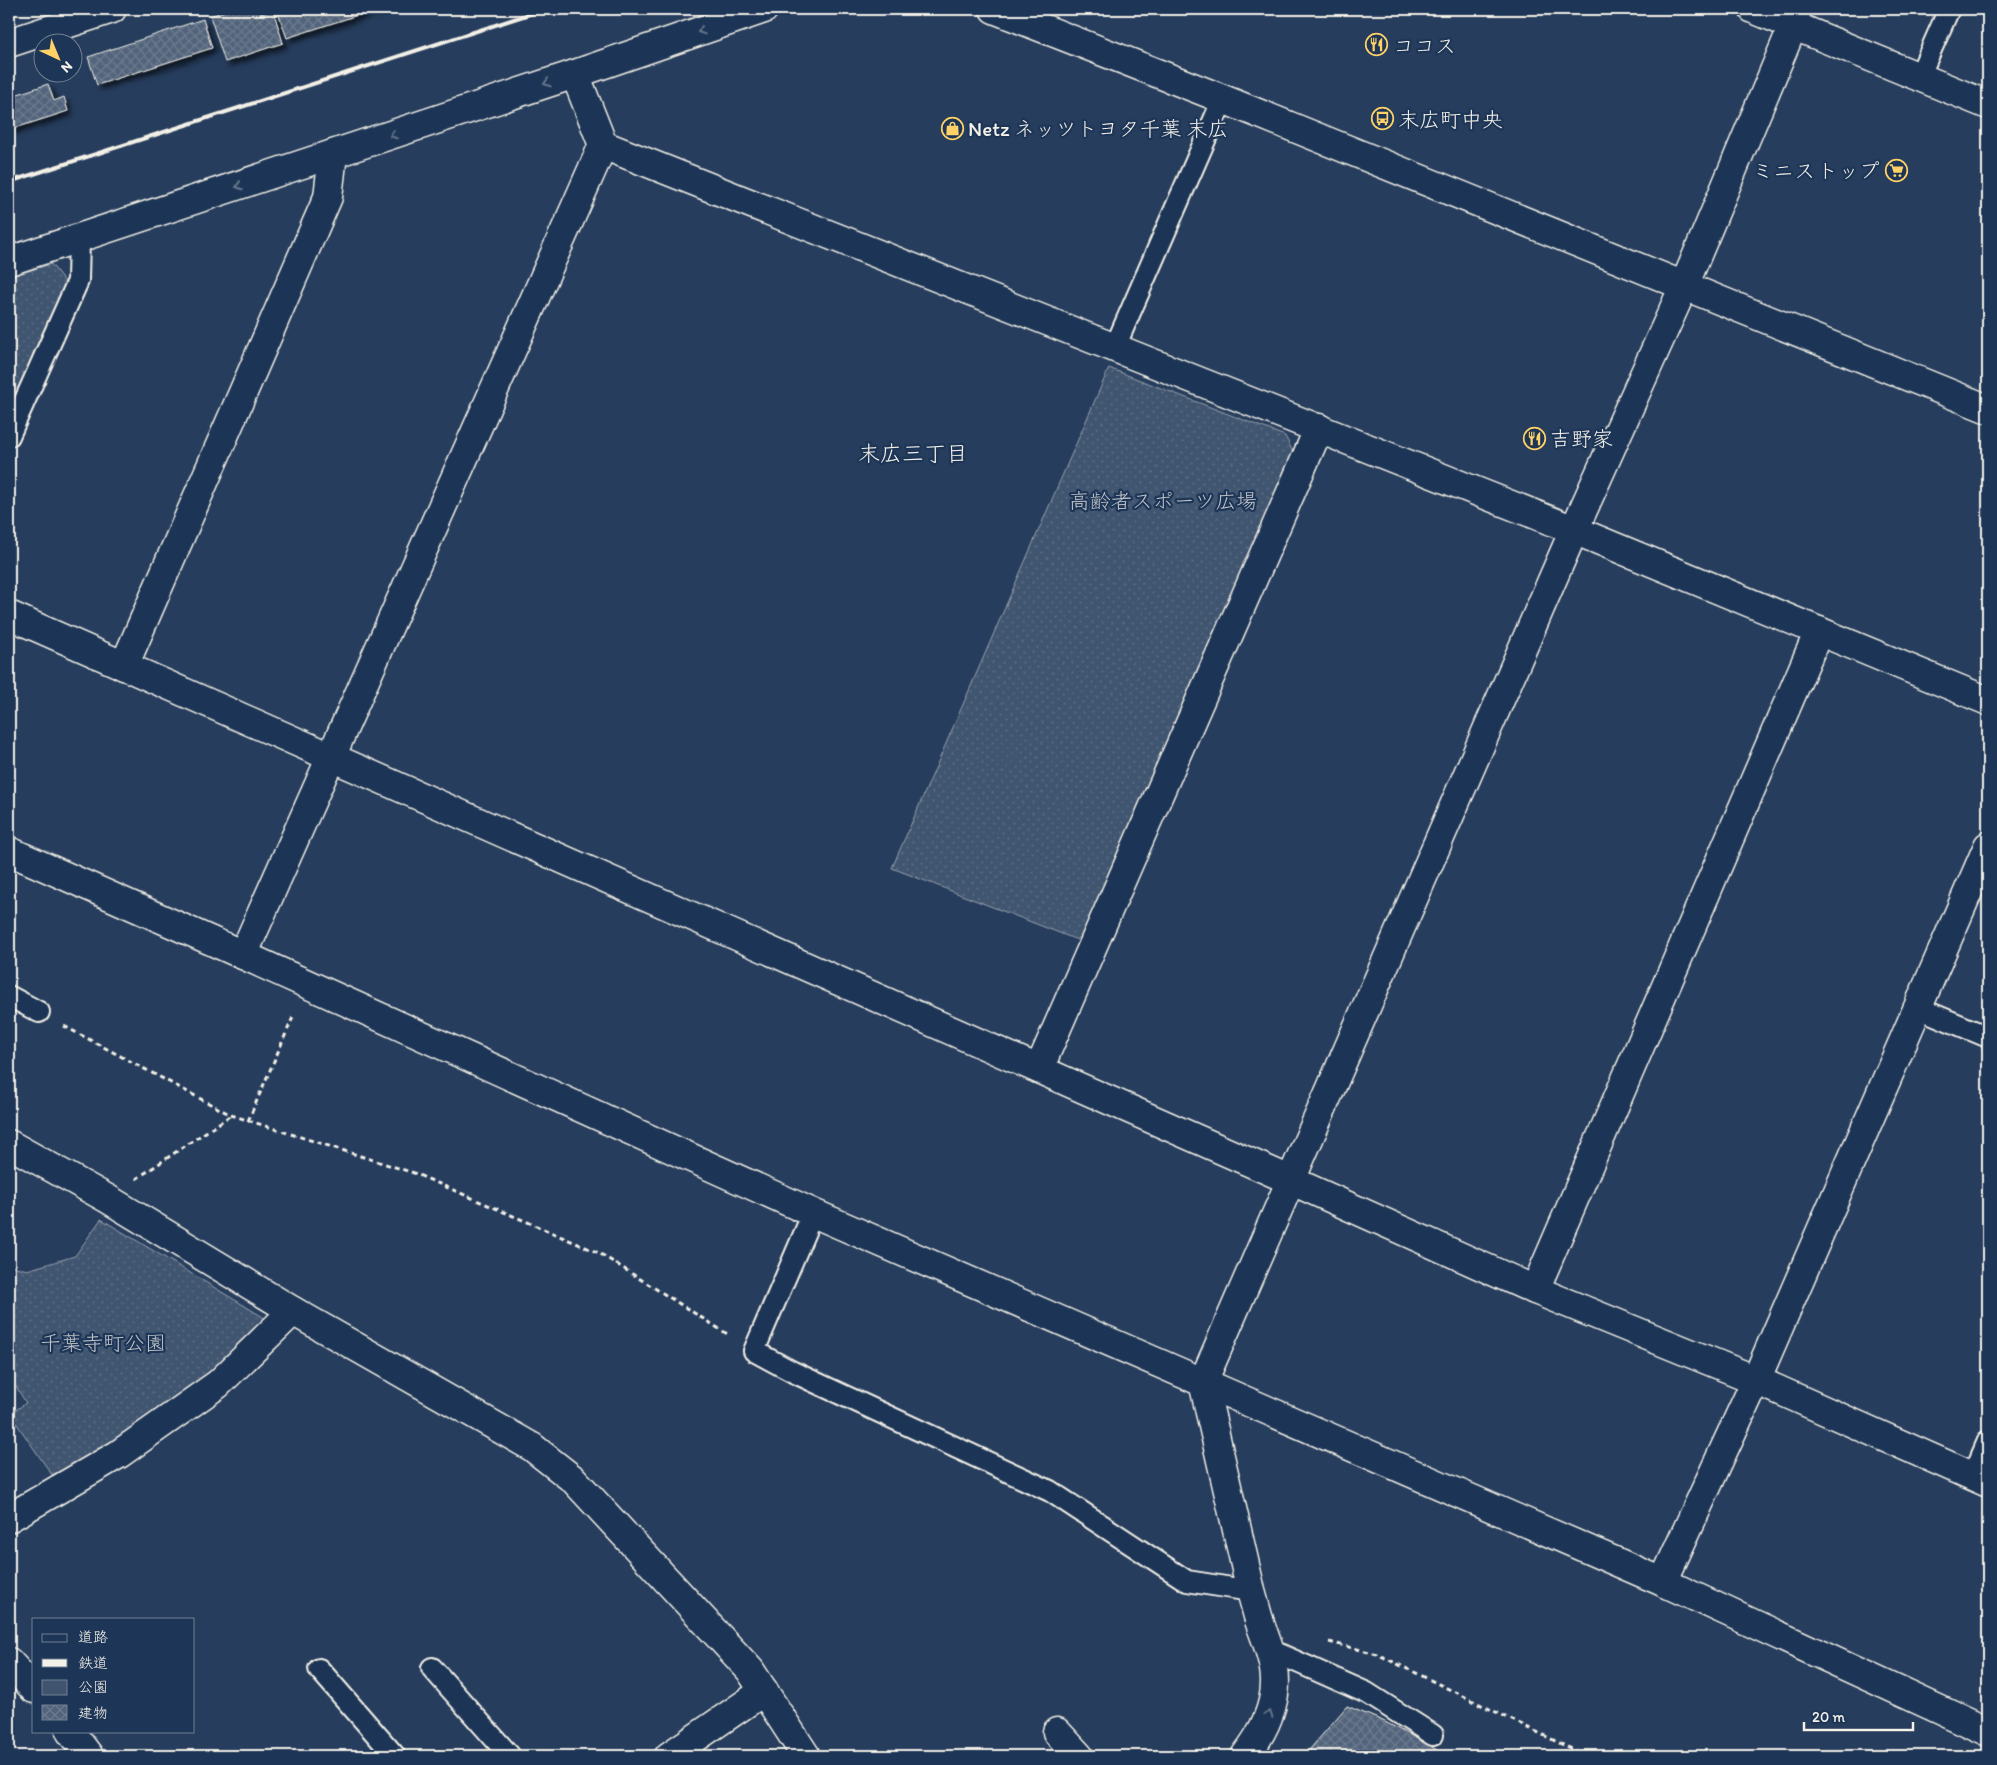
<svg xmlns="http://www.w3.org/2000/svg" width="1997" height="1765" font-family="Itim,'Klee One',sans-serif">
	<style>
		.green { fill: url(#green-dots); stroke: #9aa2ac }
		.building { fill: url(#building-cross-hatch); stroke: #f4f1e8; filter: url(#shadow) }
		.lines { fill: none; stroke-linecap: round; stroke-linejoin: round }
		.lane-casing { stroke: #f4f1e8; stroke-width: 24 }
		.street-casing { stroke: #f4f1e8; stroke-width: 31 }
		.secondary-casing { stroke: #f4f1e8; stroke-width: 31 }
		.path { stroke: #f4f1e8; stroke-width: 3; stroke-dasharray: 5 4; stroke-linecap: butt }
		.lane { stroke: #1d3557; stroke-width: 20 }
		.street { stroke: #1d3557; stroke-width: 28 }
		.secondary { stroke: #1d3557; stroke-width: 28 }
		.rail { stroke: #f4f1e8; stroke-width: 4 }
		.oneway { stroke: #68778a }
		.labels { text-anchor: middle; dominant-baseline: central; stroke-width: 4.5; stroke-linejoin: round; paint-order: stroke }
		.poi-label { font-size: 21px; fill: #f4f1e8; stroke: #1d3557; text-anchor: start }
		.park-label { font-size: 21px; fill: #bec2c4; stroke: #1d3557 }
		.neighbourhood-label { font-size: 22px; fill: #f4f1e8; stroke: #1d3557 }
	</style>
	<defs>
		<pattern id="green-dots" width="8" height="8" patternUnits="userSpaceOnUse" patternTransform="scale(1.25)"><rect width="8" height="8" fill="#40546f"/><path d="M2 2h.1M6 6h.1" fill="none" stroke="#5c6d84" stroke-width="1.8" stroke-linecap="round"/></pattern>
		<pattern id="building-cross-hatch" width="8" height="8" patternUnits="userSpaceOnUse" patternTransform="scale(1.25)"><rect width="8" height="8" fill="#52647b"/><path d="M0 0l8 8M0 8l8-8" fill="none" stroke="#6c7b8e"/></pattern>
		<filter id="shadow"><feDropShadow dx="4.5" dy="4.5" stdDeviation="2.5" flood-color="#0009"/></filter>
	</defs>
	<rect width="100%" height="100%" fill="#263d5d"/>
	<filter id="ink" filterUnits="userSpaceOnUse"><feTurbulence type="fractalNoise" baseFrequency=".02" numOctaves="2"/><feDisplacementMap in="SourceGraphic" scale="10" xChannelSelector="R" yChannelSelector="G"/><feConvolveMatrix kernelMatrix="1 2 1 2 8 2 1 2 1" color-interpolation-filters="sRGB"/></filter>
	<g filter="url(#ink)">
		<g class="green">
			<polygon points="51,264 66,283 9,409 9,277"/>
			<polygon points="1109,368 1285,436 1295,456 1080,941 892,868"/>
			<polygon points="101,1219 268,1320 211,1376 133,1432 52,1475 10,1414 26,1403 9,1375 9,1265 27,1270 75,1256"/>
		</g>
		<g class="building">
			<polygon points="231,9 260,9 261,14 273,10 283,43 225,62 210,16"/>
			<polygon points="277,9 376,9 287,38"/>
			<polygon points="203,19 212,48 97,85 88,57"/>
			<polygon points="48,84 54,101 64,97 68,111 9,130 9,97"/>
			<polygon points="1347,1706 1383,1721 1431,1746 1445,1756 1304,1756"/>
		</g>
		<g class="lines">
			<defs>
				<g id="lane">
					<polyline points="1919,77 1949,9"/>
					<polyline points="1115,347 1223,99"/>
					<polyline points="9,436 78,281 79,238"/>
					<polyline points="9,996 39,1012"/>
					<polyline points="1916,1007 1988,1037"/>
					<polyline points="813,1213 754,1351 793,1372 1050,1491 1187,1581 1251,1591"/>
					<polyline points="1973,1476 1988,1441"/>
					<polyline points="1268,1649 1367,1693 1433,1735"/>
					<polyline points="432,1668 510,1756"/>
					<polyline points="319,1669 395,1756"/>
				</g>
				<g id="street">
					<polyline points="1753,9 1988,105"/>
					<polyline points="9,43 112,9"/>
					<polyline points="575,74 603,145 1574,530 1988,701"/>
					<polyline points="9,261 575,74 764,9"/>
					<polyline points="9,615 1290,1180 1535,1290 1756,1380 1988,1483"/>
					<polyline points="124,666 328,197 333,154"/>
					<polyline points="243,955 603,145"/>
					<polyline points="1039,1069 1319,428"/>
					<polyline points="9,1144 108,1199 293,1311 532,1447 574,1480 750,1670 806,1756"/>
					<polyline points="1535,1290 1819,631"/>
					<polyline points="9,1518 119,1454 218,1384 293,1311"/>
					<polyline points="1663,1582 1756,1380 1988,846"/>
					<polyline points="9,1662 34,1689"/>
					<polyline points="70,1731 89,1756"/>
					<polyline points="1057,1732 1079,1756"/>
					<polyline points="669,1756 764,1691"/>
					<path d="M1245,1756C1264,1732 1279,1701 1274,1669C1272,1653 1264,1636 1259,1620"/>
				</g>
				<g id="secondary">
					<polyline points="994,9 1223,99 1988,409"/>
					<polyline points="9,851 243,955 813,1213 1663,1582 1988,1732"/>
					<polyline points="1259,1620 1251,1591 1203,1382 1574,530 1684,286 1793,26 1797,9"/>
				</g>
			</defs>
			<use href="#lane" class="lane-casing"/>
			<use href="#street" class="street-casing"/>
			<use href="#secondary" class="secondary-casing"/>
			<g class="path">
				<polyline points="64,1026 231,1115 414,1173 599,1253 729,1335"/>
				<polyline points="248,1121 294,1015"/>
				<polyline points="136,1179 231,1115"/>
				<polyline points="1329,1642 1377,1654 1586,1756"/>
			</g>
			<use href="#lane" class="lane"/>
			<use href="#street" class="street"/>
			<use href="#secondary" class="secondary"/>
			<polyline class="rail" points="9,182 545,9"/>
		</g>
		<defs><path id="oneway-chevron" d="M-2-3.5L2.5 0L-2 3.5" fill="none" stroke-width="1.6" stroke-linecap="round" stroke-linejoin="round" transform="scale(1.25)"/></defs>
		<g class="oneway">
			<use href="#oneway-chevron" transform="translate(701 31) rotate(161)"/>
			<use href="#oneway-chevron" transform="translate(547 83) rotate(162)"/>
			<use href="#oneway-chevron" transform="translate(393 135) rotate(162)"/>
			<use href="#oneway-chevron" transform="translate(239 186) rotate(162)"/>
			<use href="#oneway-chevron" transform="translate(1269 1714) rotate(-71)"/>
		</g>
	</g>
	<defs>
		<symbol id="restaurant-ring" viewBox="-11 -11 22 22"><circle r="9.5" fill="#1d3557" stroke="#ffd166" stroke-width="1.5"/><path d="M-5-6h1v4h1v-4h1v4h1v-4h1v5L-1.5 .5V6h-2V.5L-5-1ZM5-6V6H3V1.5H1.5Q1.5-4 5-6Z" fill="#ffd166"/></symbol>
		<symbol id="bus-ring" viewBox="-11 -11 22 22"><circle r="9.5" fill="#1d3557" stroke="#ffd166" stroke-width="1.5"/><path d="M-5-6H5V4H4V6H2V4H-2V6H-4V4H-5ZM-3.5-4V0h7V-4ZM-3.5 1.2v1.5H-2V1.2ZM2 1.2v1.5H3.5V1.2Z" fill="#ffd166"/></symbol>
		<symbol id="shop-ring" viewBox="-11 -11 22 22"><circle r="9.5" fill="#1d3557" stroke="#ffd166" stroke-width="1.5"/><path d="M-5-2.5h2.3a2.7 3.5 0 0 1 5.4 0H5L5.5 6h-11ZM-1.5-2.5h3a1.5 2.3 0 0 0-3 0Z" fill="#ffd166"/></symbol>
		<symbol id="supermarket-ring" viewBox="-11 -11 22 22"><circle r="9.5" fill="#1d3557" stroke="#ffd166" stroke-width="1.5"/><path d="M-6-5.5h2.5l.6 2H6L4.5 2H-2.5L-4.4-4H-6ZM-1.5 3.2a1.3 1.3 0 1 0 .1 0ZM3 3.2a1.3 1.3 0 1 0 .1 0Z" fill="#ffd166"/></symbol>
	</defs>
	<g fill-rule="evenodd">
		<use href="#restaurant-ring" x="1364" y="32" width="25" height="25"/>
		<use href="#bus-ring" x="1370" y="106" width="25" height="25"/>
		<use href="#shop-ring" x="940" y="116" width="25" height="25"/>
		<use href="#supermarket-ring" x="1884" y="158" width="25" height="25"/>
		<use href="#restaurant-ring" x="1522" y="426" width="25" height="25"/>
	</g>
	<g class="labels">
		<g class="poi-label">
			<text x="1393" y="45">ココス</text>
			<text x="1398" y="119">末広町中央</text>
			<text x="968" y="128">Netz ネッツトヨタ千葉 末広</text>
			<text x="1880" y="170" text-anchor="end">ミニストップ</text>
			<text x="1550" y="438">吉野家</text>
		</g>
		<g class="park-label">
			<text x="1163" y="500">高齢者スポーツ広場</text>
			<text x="103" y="1342">千葉寺町公園</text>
		</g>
		<g class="neighbourhood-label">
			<text x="913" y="453">末広三丁目</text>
		</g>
	</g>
	<rect width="1997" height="1765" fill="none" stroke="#1d3557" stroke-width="30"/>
	<rect x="15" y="15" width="1967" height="1735" fill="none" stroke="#f4f1e8" stroke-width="2" filter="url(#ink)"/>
	<rect x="32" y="1618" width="162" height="115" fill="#1d3557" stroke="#738091"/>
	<rect x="42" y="1634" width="25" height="8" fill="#1d3557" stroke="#738091"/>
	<text x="78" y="1642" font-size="15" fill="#f4f1e8">道路</text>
	<rect x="42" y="1659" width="25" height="8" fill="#f4f1e8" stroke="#738091"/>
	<text x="78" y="1668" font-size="15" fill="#f4f1e8">鉄道</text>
	<rect x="42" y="1680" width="25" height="15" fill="#40546f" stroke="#738091"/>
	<text x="78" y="1692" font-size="15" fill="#f4f1e8">公園</text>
	<rect x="42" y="1705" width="25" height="15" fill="url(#building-cross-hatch)" stroke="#738091"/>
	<text x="78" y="1718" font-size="15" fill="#f4f1e8">建物</text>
	<g transform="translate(58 58) rotate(136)"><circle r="24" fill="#1d3557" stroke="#738091"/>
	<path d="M0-4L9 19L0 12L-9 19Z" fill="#ffd166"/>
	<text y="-8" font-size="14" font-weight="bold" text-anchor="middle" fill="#f4f1e8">N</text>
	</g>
	<path d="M1804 1722v8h109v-8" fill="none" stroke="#f4f1e8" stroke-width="2.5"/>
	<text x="1812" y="1722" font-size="15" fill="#f4f1e8" stroke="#1d3557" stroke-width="4" paint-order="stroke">20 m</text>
</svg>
